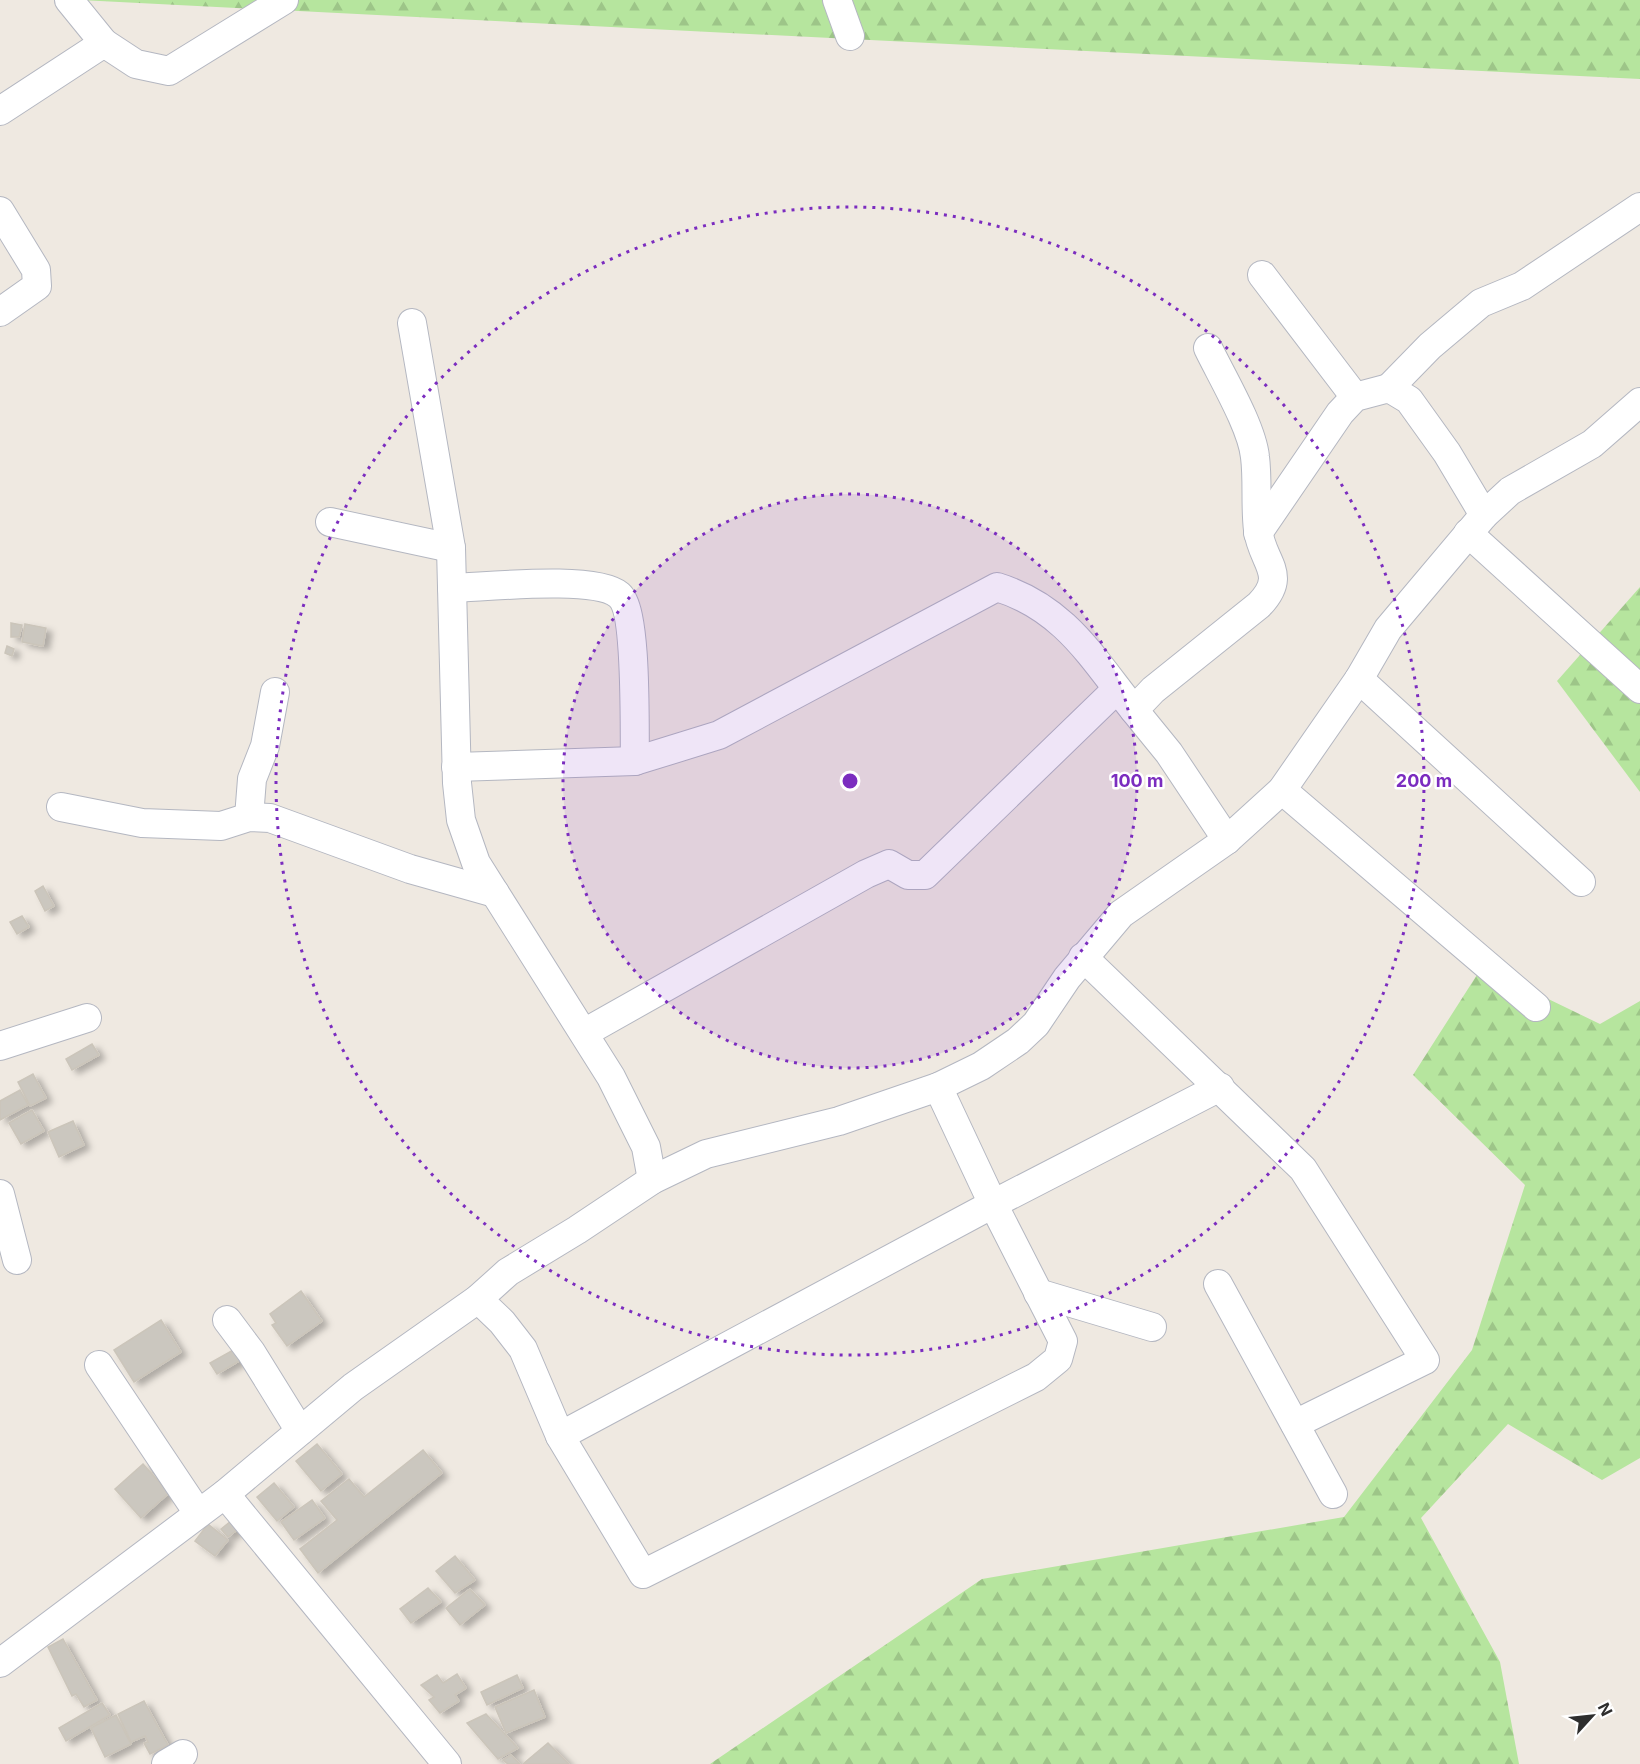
<svg xmlns="http://www.w3.org/2000/svg" width="1640" height="1764" font-family="Inter,sans-serif">
	<style>
		.forest { fill: url(#forest-firs) }
		.building { fill: #cbc7bf; stroke: #cbc5ba; stroke-width: 1.5; filter: url(#shadow) }
		.lines { fill: none; stroke-linecap: round; stroke-linejoin: round }
		.minor-casing { stroke: #b4b7c1; stroke-width: 30 }
		.minor { stroke: #fff; stroke-width: 28 }
		.ring { fill: none; stroke: #7b2cbf; stroke-width: 3; stroke-dasharray: 3 6 }
		.centre { fill: #7b2cbf; stroke: #fff; stroke-width: 3 }
		.ring-label { font-size: 18px; text-anchor: middle; font-weight: bold; fill: #7b2cbf; stroke: #fff; stroke-width: 5; stroke-linejoin: round; paint-order: stroke }
	</style>
	<defs>
		<pattern id="forest-firs" width="22" height="20" patternUnits="userSpaceOnUse" patternTransform="scale(1.5)"><rect width="22" height="20" fill="#b6e59e"/><path d="M5 1l3.5 6h-7zM16 11l3.5 6h-7z" fill="#9dc588"/></pattern>
		<filter id="shadow"><feDropShadow dx="6" dy="4" stdDeviation="3" flood-color="#0004"/></filter>
	</defs>
	<rect width="100%" height="100%" fill="#efe9e1"/>
	<g class="forest">
		<polygon points="80,0 1640,0 1640,79"/>
		<polygon points="1640,587 1640,792 1557,681"/>
		<polygon points="1482,967 1600,1024 1640,1001 1640,1458 1602,1480 1508,1424 1421,1518 1500,1662 1519,1764 710,1764 982,1579 1344,1517 1472,1350 1525,1185 1413,1075"/>
	</g>
	<g class="building">
		<polygon points="11,623 22,625 19,637 11,637"/>
		<polygon points="25,624 46,628 43,646 22,642"/>
		<polygon points="7,646 14,649 12,656 5,653"/>
		<polygon points="43,886 54,906 45,911 35,891"/>
		<polygon points="22,916 29,927 17,934 10,922"/>
		<polygon points="92,1044 99,1055 72,1070 66,1059"/>
		<polygon points="33,1074 46,1098 30,1106 18,1082"/>
		<polygon points="20,1090 28,1105 0,1120 0,1101"/>
		<polygon points="32,1110 44,1131 21,1144 9,1123"/>
		<polygon points="73,1121 84,1145 59,1157 48,1132"/>
		<polygon points="301,1291 322,1321 287,1346 272,1325 276,1323 270,1314"/>
		<polygon points="161,1320 181,1352 134,1382 114,1350"/>
		<polygon points="235,1349 241,1360 217,1374 210,1363"/>
		<polygon points="317,1444 342,1474 321,1491 296,1461"/>
		<polygon points="423,1450 442,1473 318,1573 300,1549 337,1520 321,1501 349,1479 364,1497"/>
		<polygon points="143,1464 169,1493 141,1518 115,1489"/>
		<polygon points="274,1483 294,1507 277,1521 257,1497"/>
		<polygon points="312,1500 325,1518 294,1540 281,1522"/>
		<polygon points="231,1521 238,1529 228,1537 221,1529"/>
		<polygon points="208,1524 228,1540 215,1556 195,1541"/>
		<polygon points="455,1556 475,1580 455,1593 436,1571"/>
		<polygon points="428,1588 441,1602 411,1623 400,1609"/>
		<polygon points="470,1589 485,1605 460,1625 446,1608"/>
		<polygon points="63,1639 97,1700 84,1707 76,1694 72,1696 48,1647"/>
		<polygon points="457,1674 466,1688 455,1695 459,1701 440,1713 429,1700 434,1697 421,1685 437,1675 443,1683"/>
		<polygon points="517,1675 523,1688 487,1705 481,1692"/>
		<polygon points="534,1690 545,1717 506,1733 495,1707"/>
		<polygon points="144,1701 168,1745 150,1754 144,1743 148,1742 145,1736 131,1742 118,1714"/>
		<polygon points="102,1703 110,1715 66,1741 59,1728"/>
		<polygon points="486,1714 518,1748 498,1759 467,1723"/>
		<polygon points="116,1715 131,1744 105,1757 91,1728"/>
		<polygon points="548,1743 569,1764 523,1764"/>
		<polygon points="511,1755 520,1764 508,1764 503,1760"/>
	</g>
	<g class="lines">
		<defs>
			<g id="minor">
				<polyline points="69,0 104,43"/>
				<polyline points="837,0 850,36"/>
				<polyline points="0,111 104,43 136,64 169,71 284,0"/>
				<polyline points="0,211 36,270 37,286 0,312"/>
				<polyline points="1262,275 1355,397"/>
				<polyline points="412,323 451,548 457,783 461,820 476,863 611,1077 646,1147 652,1180"/>
				<path d="M1208,348C1222,377 1252,427 1255,457C1258,481 1255,506 1258,530C1262,563 1289,574 1259,605L1153,690L1134,710L1169,753L1227,840"/>
				<polyline points="1389,388 1430,346 1481,303 1522,286 1640,207"/>
				<polyline points="330,522 451,548"/>
				<polyline points="1258,533 1340,413 1355,397 1389,388 1409,400 1447,453 1484,515"/>
				<polyline points="1468,533 1640,689"/>
				<path d="M452,588C487,587 595,575 619,595C638,611 634,732 635,761"/>
				<polyline points="1359,679 1581,882"/>
				<path d="M456,767L635,761L719,735L997,587C1065,608 1092,658 1134,710"/>
				<polyline points="1282,790 1536,1007"/>
				<polyline points="61,807 142,823 221,826 249,817 270,818 410,869 495,893"/>
				<polyline points="249,817 252,779 265,746 275,692"/>
				<polyline points="1083,957 1303,1169 1425,1360 1295,1424"/>
				<polyline points="584,1033 866,874 889,864 908,875 925,875 1117,689"/>
				<polyline points="0,1046 87,1018"/>
				<polyline points="0,1194 17,1260"/>
				<polyline points="1218,1284 1333,1494"/>
				<polyline points="1038,1293 1152,1327"/>
				<polyline points="478,1299 502,1322 523,1349 560,1436 643,1574 1036,1377 1058,1359 1063,1341 991,1200 938,1087"/>
				<polyline points="227,1320 251,1352 300,1431"/>
				<polyline points="99,1365 198,1513"/>
				<polyline points="560,1436 993,1204 1220,1087"/>
				<polyline points="225,1494 447,1764"/>
				<polyline points="0,1663 225,1494 353,1387 478,1299 508,1272 577,1230 652,1180 706,1154 839,1121 938,1087 981,1066 1018,1041 1036,1024 1067,978 1121,914 1227,840 1282,790 1359,679 1388,629 1484,515 1510,491 1592,444 1640,402"/>
				<polyline points="166,1764 183,1754"/>
			</g>
		</defs>
		<use href="#minor" class="minor-casing"/>
		<use href="#minor" class="minor"/>
	</g>
	<circle cx="850" cy="781" r="287" fill="#7b2cbf" fill-opacity=".12"/>
	<g class="ring">
		<circle cx="850" cy="781" r="287"/>
		<circle cx="850" cy="781" r="574"/>
	</g>
	<circle cx="850" cy="781" r="9" class="centre"/>
	<g class="ring-label">
		<text x="1137" y="787">100 m</text>
		<text x="1424" y="787">200 m</text>
	</g>
	<g transform="translate(1592 1716) rotate(63)" stroke="#ffffff" stroke-width="4.5" paint-order="stroke">
	<path d="M0-4.5L10 22L0 15L-10 22Z" fill="#2e2e2e"/>
	<text y="-9" font-size="16" font-weight="bold" text-anchor="middle" fill="#2e2e2e">N</text>
	</g>
</svg>
